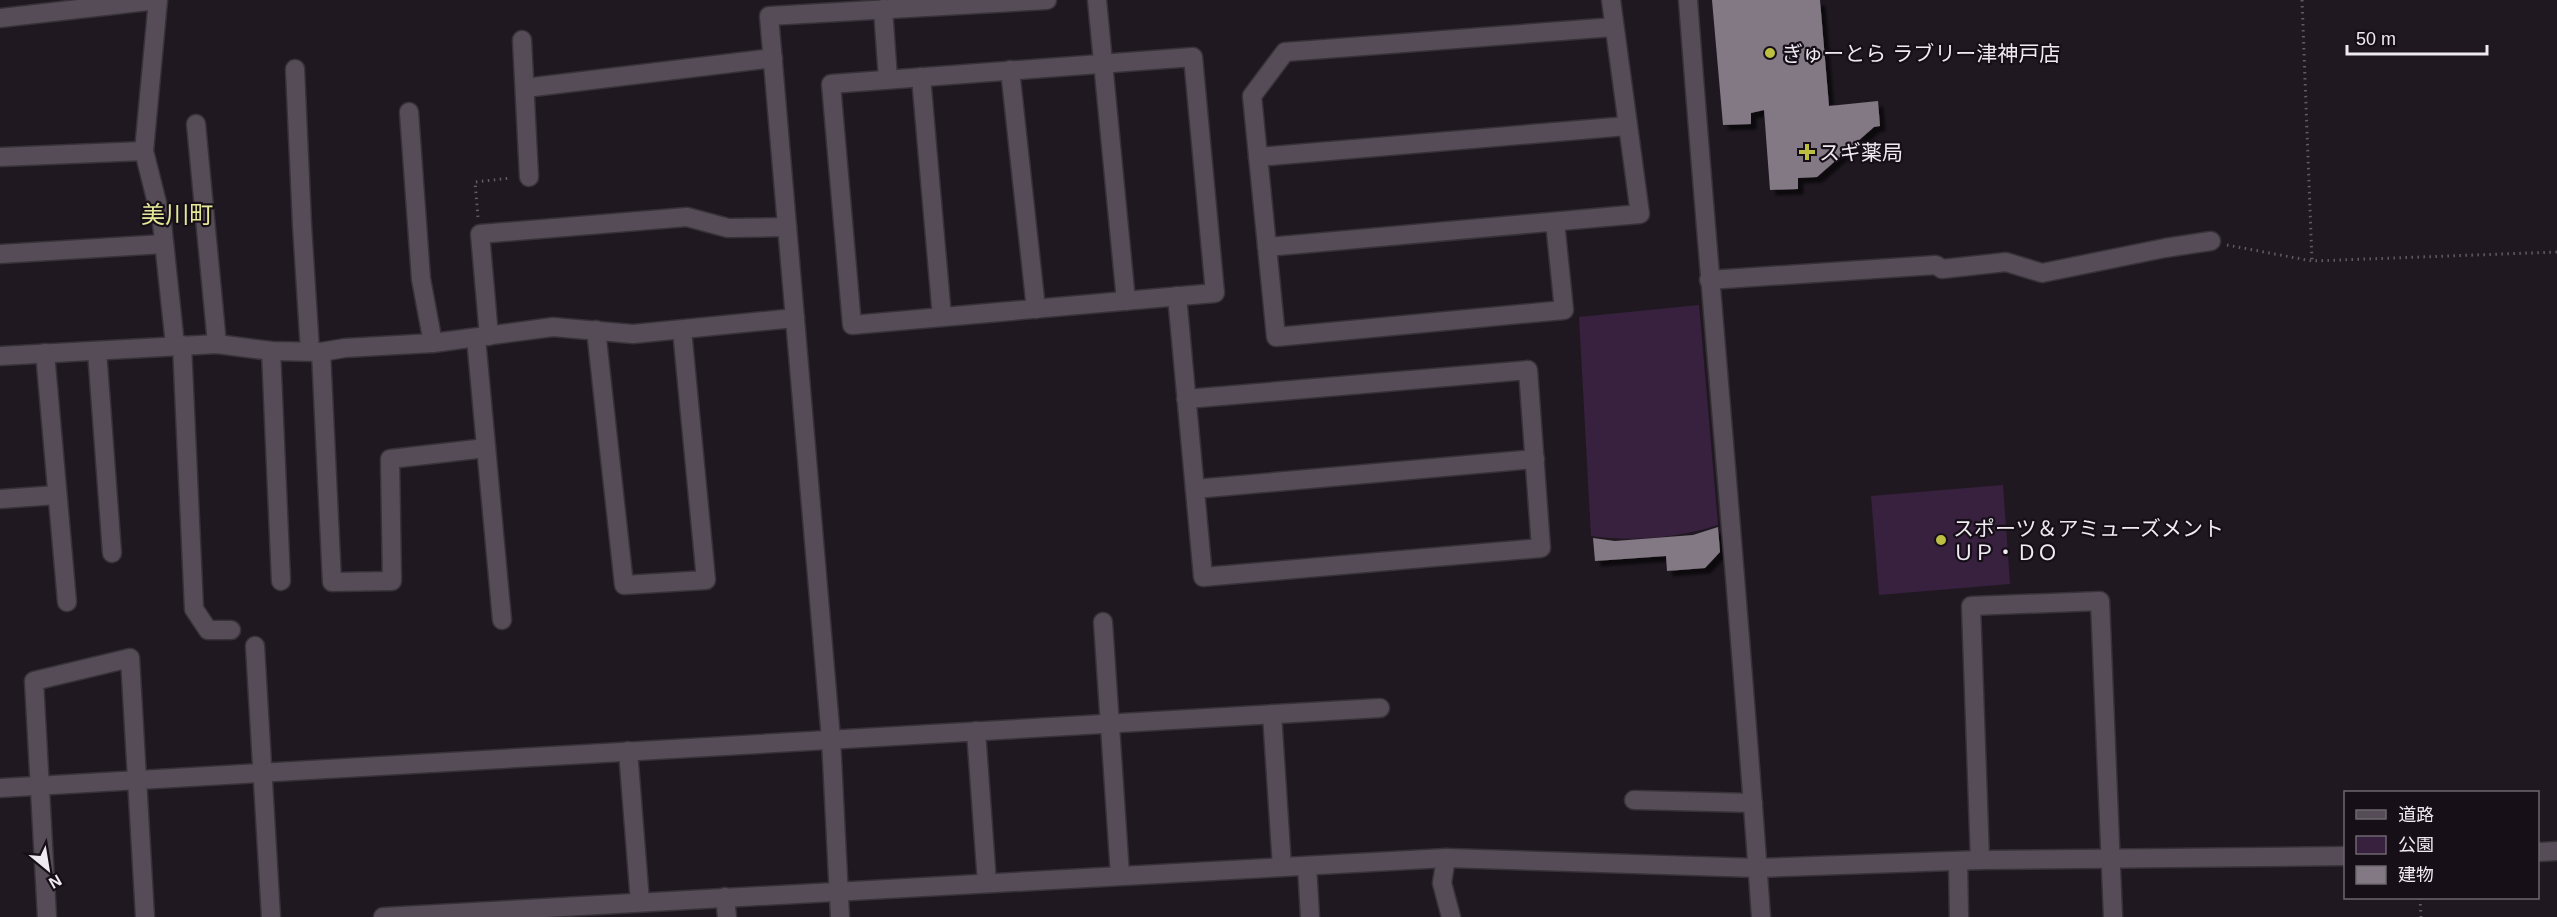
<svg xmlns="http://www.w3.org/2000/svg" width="2557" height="917" font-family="Arial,'Noto Sans JP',sans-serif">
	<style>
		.green { fill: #38213e }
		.building { fill: #837985; filter: url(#shadow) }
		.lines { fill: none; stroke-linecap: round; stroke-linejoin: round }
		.minor-casing { stroke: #373238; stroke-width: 21 }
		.path { stroke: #615b63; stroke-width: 3; stroke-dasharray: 1.5 4.5; stroke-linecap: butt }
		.minor { stroke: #554c57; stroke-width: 18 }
		.poi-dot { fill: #bdbf43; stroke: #160f18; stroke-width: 2 }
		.labels { text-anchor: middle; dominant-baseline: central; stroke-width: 4.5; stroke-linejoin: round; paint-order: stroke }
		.poi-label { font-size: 21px; fill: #efeaf1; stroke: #160f18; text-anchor: start }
		.quarter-label { font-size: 24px; fill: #e5e899; stroke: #160f18 }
	</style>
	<defs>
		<filter id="shadow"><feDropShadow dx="5.5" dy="5.5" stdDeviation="1.5" flood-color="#0009"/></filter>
	</defs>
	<rect width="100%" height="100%" fill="#1f1821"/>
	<g class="green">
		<path d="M1699,305L1718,525C1678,538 1632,542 1591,536L1579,317Z"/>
		<polygon points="2003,485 2010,584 1879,595 1871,496"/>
	</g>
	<g class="building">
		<polygon points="1712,0 1820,0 1829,106 1878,101 1880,126 1874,127 1817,177 1798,178 1798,189 1770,190 1764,110 1751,113 1751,124 1723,125"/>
		<polygon points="1718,527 1720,552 1705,568 1667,571 1666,556 1595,561 1593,538 1615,541 1693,535"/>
	</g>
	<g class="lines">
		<defs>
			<g id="minor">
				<polyline points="158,0 144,151 162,223 175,345"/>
				<polyline points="1097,0 1126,301"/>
				<path d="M1688,0C1711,306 1740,611 1761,917"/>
				<polyline points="883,9 888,79"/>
				<polyline points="0,18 157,0"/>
				<polyline points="522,40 529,177"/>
				<polygon points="1193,57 1215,293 852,325 831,84"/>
				<polyline points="295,69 302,225 310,351"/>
				<polyline points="1010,70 1036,309"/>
				<polyline points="921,77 942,317"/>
				<polyline points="525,88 773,58"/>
				<polyline points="409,112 421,279 433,343"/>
				<polyline points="196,124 217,344"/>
				<polyline points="0,157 144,151"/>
				<polyline points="1258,157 1627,126"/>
				<polyline points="1555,222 1564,310 1276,337 1252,96 1285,52 1614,27"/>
				<polyline points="1267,247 1640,214 1611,0"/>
				<polyline points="0,254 164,244"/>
				<polyline points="1709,280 1936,265 1942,269 2006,262 2042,273 2165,248 2211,241"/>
				<path d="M1177,296C1186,390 1194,484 1203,577L1541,548L1528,370L1186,399"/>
				<polyline points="596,330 624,585 706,580 682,330"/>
				<polyline points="489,336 480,234 687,217 728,228 787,227"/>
				<polyline points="476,338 502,620"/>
				<polyline points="182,345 194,609 208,630 231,630"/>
				<polyline points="97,351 112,553"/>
				<polyline points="271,351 281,581"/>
				<polyline points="321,352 332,582 392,581 390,459 486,448"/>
				<polyline points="45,353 67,602"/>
				<polyline points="0,356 217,344 271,351 321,352 345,348 433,343 553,327 633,334 795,318"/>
				<polyline points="1195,489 1535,459"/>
				<polyline points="0,499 57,495"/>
				<polyline points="1103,622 1120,875"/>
				<polyline points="255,646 271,917"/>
				<polyline points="1272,714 1282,867"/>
				<polyline points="976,731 987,883"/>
				<polyline points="628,751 640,902"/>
				<polyline points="0,788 1380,708"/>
				<polyline points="1634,800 1753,803"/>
				<polyline points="2538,852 2557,851"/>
				<polyline points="1446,858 1442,883 1451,917"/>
				<polyline points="1980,860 1971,606 2100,601 2113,917"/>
				<polyline points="1958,862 1959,917"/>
				<polyline points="1307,866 1310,917"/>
				<polyline points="725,897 727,917"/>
				<polyline points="47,917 34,681 130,658 145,917"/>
				<polyline points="383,917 1446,858 1757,868 1980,860 2346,856"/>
				<polyline points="840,917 831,739 769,16 1047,0"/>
			</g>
		</defs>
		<use href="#minor" class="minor-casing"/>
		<g class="path">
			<polyline points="2302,0 2312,261"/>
			<polyline points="478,217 475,182 511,178"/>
			<polyline points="2227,245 2312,261 2557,252"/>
			<polyline points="2420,898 2421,917"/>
		</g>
		<use href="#minor" class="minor"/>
	</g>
	<g class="poi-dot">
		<circle cx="1770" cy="53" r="6"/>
		<path d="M1804 143h6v6h6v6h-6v6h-6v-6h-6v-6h6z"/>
		<circle cx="1941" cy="540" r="6"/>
	</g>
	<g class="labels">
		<g class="poi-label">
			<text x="1782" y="53">ぎゅーとら ラブリー津神戸店</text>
			<text x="1819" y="152">スギ薬局</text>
			<text x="1953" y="528">スポーツ＆アミューズメント<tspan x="1953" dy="24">ＵＰ・ＤＯ</tspan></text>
		</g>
		<g class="quarter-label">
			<text x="177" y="214">美川町</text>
		</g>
	</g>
	<rect x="2344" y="791" width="195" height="108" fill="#160f18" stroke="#6d676f" stroke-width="1.5"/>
	<rect x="2356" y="810" width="30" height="9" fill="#554c57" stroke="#6d676f" stroke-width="1.5"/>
	<text x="2398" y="821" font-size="18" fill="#efeaf1">道路</text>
	<rect x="2356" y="836" width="30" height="18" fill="#38213e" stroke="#6d676f" stroke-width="1.5"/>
	<text x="2398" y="851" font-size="18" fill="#efeaf1">公園</text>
	<rect x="2356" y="866" width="30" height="18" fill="#837985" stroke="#6d676f" stroke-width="1.5"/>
	<text x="2398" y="881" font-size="18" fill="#efeaf1">建物</text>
	<g transform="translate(48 869) rotate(150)" stroke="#160f18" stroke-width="4.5" paint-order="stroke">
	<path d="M0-4.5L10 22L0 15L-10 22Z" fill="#efeaf1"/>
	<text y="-9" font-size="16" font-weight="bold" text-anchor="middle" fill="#efeaf1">N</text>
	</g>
	<path d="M2347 45v9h140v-9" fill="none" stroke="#efeaf1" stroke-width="3"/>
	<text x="2356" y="45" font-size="18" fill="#efeaf1" stroke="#160f18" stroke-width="4.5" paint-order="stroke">50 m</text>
</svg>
